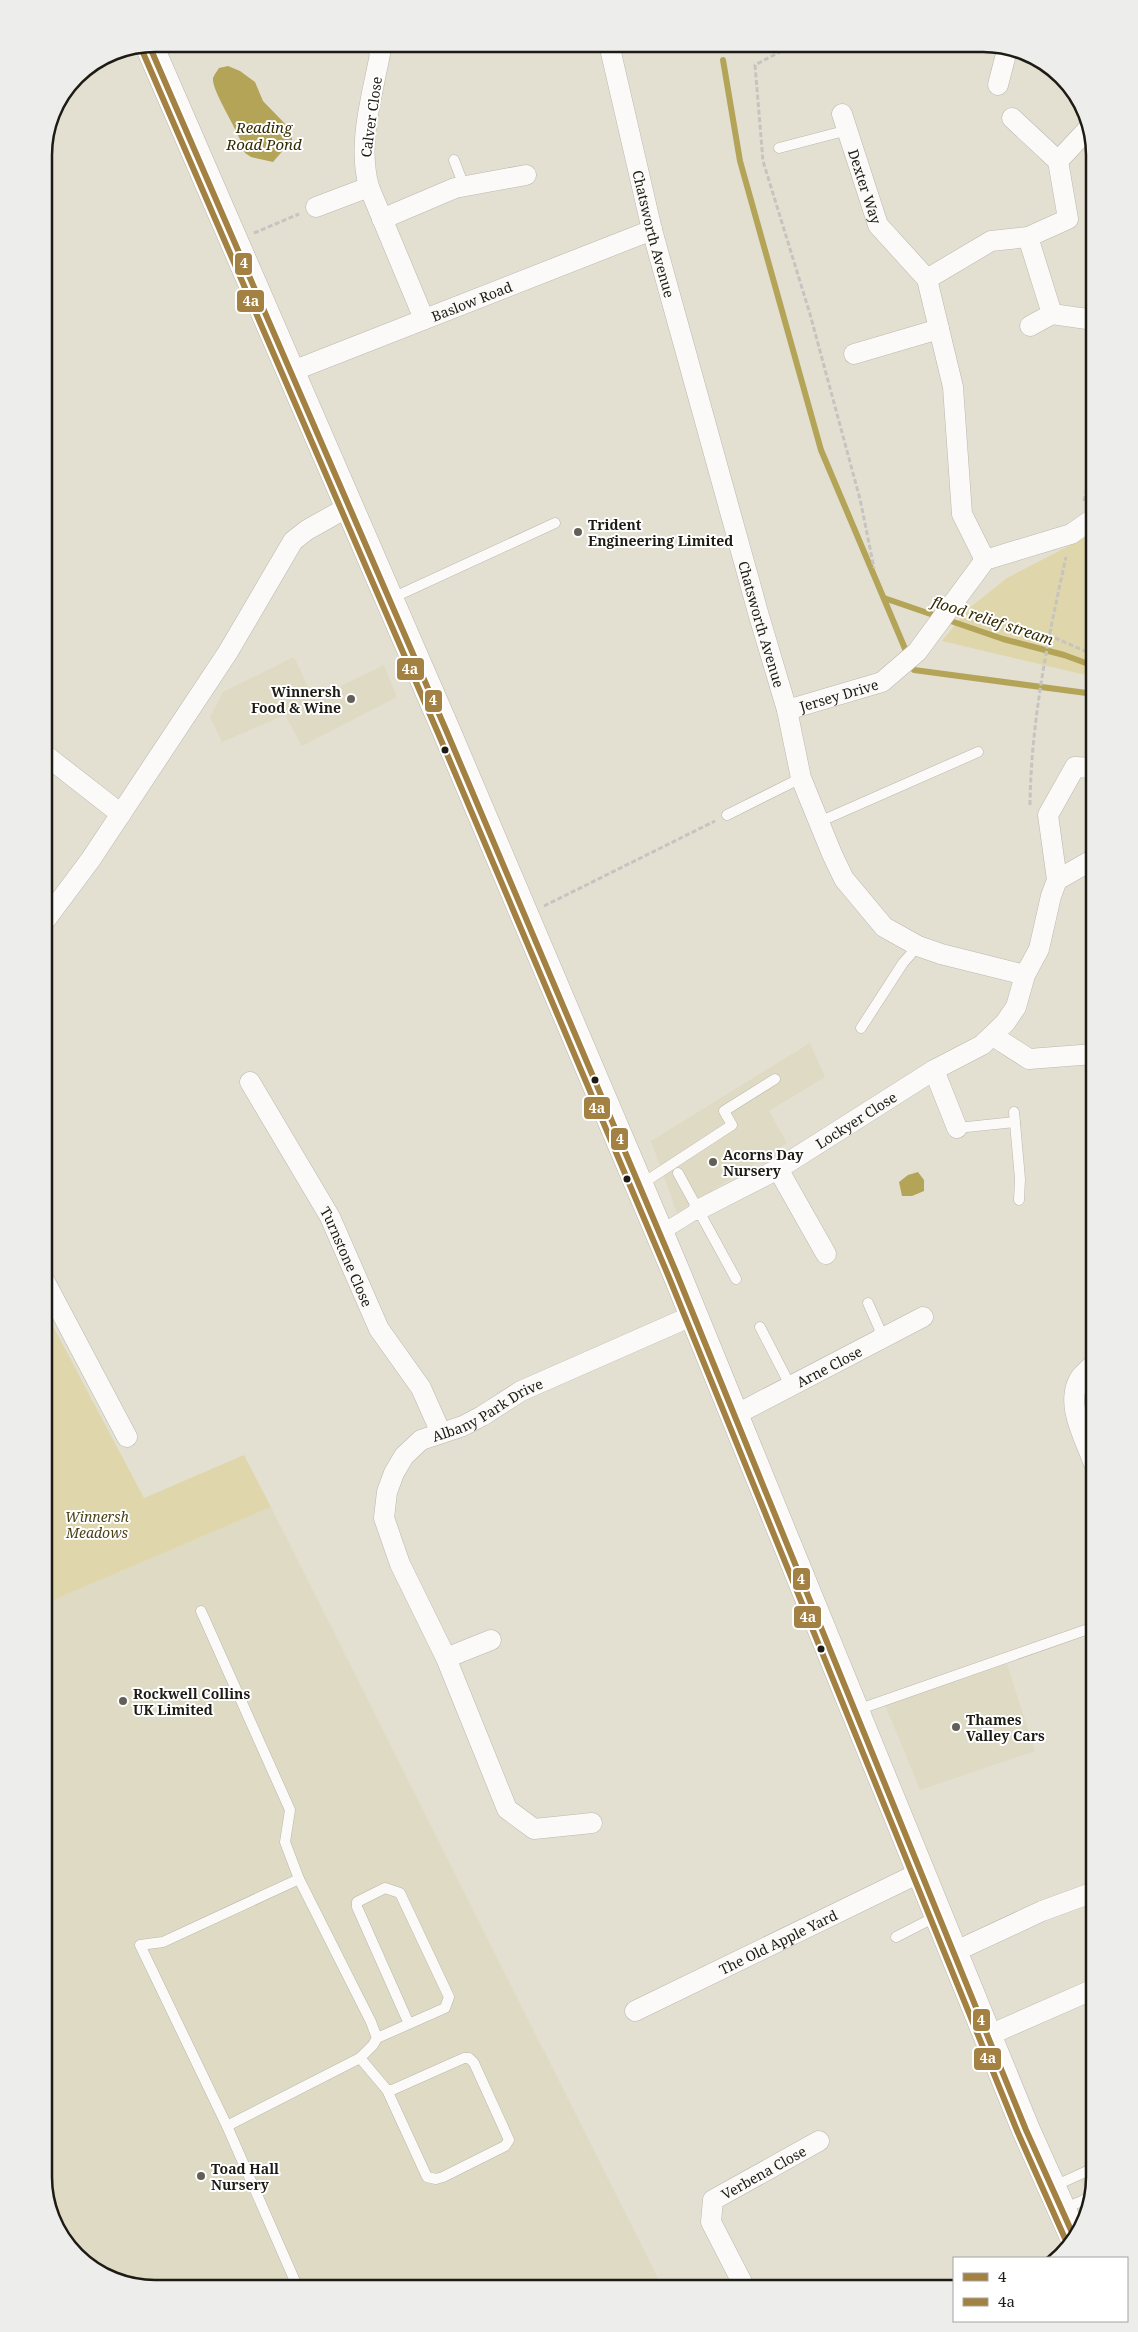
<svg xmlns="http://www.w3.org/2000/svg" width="1138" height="2332" font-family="'Noto Serif',serif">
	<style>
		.built { fill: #dfdac3 }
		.green { fill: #e0d6ab }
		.water { fill: #b4a458 }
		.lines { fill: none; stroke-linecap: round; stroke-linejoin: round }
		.stream { stroke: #b4a458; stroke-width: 6 }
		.service-casing { stroke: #b9b7ad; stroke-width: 11 }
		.pedestrian-casing { stroke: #b9b7ad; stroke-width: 16 }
		.minor-casing { stroke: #b9b7ad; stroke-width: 21 }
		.primary-casing { stroke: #b9b7ad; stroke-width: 29 }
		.path { stroke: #c6c4c0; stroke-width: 3; stroke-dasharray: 5 2.5; stroke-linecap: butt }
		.service { stroke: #fbfaf8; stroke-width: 10 }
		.pedestrian { stroke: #fbfaf8; stroke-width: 15 }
		.minor { stroke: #fbfaf8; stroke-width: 20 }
		.primary { stroke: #fbfaf8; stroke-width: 28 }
		.bus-1-casing { stroke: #fff; stroke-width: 10 }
		.bus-2-casing { stroke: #fff; stroke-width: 10 }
		.bus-1 { stroke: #a38142; stroke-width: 6 }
		.bus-2 { stroke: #a38142; stroke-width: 6 }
		.poi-dot { fill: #626056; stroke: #fff; stroke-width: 2 }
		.bus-dot { fill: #1d1b13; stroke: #fff; stroke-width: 2 }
		.labels { text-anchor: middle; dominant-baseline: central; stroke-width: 4; stroke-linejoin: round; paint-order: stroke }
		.street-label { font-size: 14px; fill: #1d1b13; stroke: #fff }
		.poi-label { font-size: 14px; font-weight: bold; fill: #1d1b13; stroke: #fff; text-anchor: start }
		.park-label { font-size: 14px; font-style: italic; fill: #4c431a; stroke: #fff }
		.water-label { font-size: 15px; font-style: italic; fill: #322a00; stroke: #fff }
		.rim { fill: none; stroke: #1d1b13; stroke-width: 2.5 }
		.line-badge { stroke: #fff; stroke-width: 2 }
		.badge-label { font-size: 14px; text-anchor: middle; font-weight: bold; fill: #fff }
	</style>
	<rect width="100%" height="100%" fill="#e3e0d2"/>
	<g class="built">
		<polygon points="294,657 314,699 384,665 397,697 302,746 285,715 222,742 210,717 223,692"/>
		<polygon points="810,1043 825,1077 769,1111 787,1143 677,1213 651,1141"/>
		<polygon points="271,1507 663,2288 149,2288 88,2265 52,2219 44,2176 44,1604"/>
		<polygon points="1007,1664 1035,1751 920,1790 885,1705"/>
		<polygon points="1094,2161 1094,2176 1088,2197 1076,2169"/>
	</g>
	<g class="green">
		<polygon points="1094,533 1094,677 942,641 968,609 1007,578"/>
		<polygon points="44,1309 144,1498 244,1455 271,1507 44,1604"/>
	</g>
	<g class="water">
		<path d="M228,66L240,71L255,82L263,101L292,131V140L273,162L251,157L245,153C241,134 211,91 213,78C214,75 217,71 219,68Z"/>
		<polygon points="918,1172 924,1180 924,1191 912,1196 902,1196 899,1182 908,1175"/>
	</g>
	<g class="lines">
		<g class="stream">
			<polyline points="723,60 740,161 821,450 914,670 1094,694"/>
			<polyline points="884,598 1003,639 1064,655 1094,666"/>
		</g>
		<defs>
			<g id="service">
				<polyline points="779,148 848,130"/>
				<polyline points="454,160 464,186"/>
				<polyline points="390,599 555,523"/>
				<polyline points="727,815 801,778"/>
				<polyline points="819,822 978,752"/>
				<polyline points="861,1028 903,963 918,946"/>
				<polyline points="1014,1112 1020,1179 1019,1200"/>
				<polyline points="957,1128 1015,1122"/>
				<polyline points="678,1173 736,1279"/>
				<polyline points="640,1185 732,1125 724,1111 775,1079"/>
				<polyline points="868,1303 880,1330 875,1341"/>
				<polyline points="760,1327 791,1387"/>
				<polyline points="201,1611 290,1810 285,1842 299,1879 371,2022 377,2038 373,2045 360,2058 227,2126"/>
				<polyline points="857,1710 1094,1627"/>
				<polyline points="896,1937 937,1916"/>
				<polyline points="377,2038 445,2008 449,1997 400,1893 385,1888 357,1902 357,1907 409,2024"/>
				<polyline points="360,2058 387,2090 427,2177 436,2179 443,2177 505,2146 509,2140 474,2063 469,2058 464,2058 392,2090 387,2090"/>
				<polyline points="1052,2187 1094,2168"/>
				<polyline points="1064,2209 1088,2198"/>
				<polyline points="298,2288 227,2126 140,1945 163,1942 299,1879"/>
			</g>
			<polyline id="pedestrian" points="659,1234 698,1210"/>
			<g id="minor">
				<path d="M376,44L380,54C372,97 357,144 369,187L424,319"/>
				<path id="s1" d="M609,44L652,230L759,616L787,710L801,778L832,854L844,879L884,927L918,946L941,954L1025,975"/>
				<polyline points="998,85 1005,58"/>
				<path id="s2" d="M842,114L878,225L927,279L953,387L962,514L985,560"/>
				<polyline points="1058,161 1086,131 1089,131"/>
				<polyline points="316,207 369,187"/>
				<polyline points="382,219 455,188 526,175"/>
				<polyline points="1028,237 1052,314 1094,320"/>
				<polyline points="927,279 991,241 1028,237 1068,219 1058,161 1012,118"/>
				<polyline points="1030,326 1052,314"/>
				<polyline points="854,354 939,329"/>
				<path id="s3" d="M290,372L652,230"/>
				<path id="s4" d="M787,710L882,682L917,652L985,560L1071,534L1094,518"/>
				<polyline points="44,754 121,814"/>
				<polyline points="1057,880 1094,859"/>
				<polyline points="44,922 91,859 228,652 293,541 307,530 348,507"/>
				<polyline points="993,1036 1029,1059 1094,1054"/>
				<polyline points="934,1070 957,1128"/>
				<path id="s5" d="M250,1082L330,1217L379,1329L421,1388L441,1433"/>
				<polyline points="778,1169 826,1254"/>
				<path id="s6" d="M698,1210L778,1169L934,1070L982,1045L1005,1023L1016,1007L1025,975L1039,949L1051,896L1057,880L1048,815L1075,767L1094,768"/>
				<polyline points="44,1280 127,1437"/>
				<path id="s7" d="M735,1415L923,1317"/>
				<path d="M1094,1464C1085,1438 1064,1404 1080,1378C1084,1373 1090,1368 1094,1364"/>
				<polyline points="446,1658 491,1640"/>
				<path id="s8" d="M592,1823L534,1829L507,1809L446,1658L400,1564L384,1518L387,1492L394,1473L404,1456L421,1440L463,1426L482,1416L521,1391L694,1315"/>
				<polyline points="954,1952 1042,1911 1094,1892"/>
				<path id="s9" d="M635,2011L921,1872"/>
				<polyline points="987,2036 1094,1989"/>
				<path id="s10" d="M745,2288L711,2222L713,2200L819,2141"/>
			</g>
			<polyline id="primary" points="149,45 446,730 676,1272 1026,2130 1075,2239"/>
		</defs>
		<use href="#service" class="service-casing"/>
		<use href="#pedestrian" class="pedestrian-casing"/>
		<use href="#minor" class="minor-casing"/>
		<use href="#primary" class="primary-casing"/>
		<g class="path">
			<polyline points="795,44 755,65 763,161 810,314 860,499 874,568"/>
			<polyline points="254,233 299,214"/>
			<polyline points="1084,501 1094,457"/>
			<polyline points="1048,635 1094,655"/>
			<path d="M1030,805C1031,721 1048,638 1066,557"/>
			<polyline points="544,906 715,821"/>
		</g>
		<use href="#service" class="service"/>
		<use href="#pedestrian" class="pedestrian"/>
		<use href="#minor" class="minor"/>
		<use href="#primary" class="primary"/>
		<defs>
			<polyline id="bus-1" points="149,45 446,730 676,1272 1026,2130 1075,2239"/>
			<polyline id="bus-2" points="141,48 438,733 668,1275 1018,2133 1067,2243"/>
		</defs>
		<use href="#bus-1" class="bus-1-casing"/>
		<use href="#bus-2" class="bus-2-casing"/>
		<use href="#bus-1" class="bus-1"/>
		<use href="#bus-2" class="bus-2"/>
	</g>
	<g class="poi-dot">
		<circle cx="578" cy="532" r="5"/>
		<circle cx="351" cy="699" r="5"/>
		<circle cx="713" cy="1162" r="5"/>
		<circle cx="123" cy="1701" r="5"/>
		<circle cx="956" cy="1727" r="5"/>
		<circle cx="201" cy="2176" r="5"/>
	</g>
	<g class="bus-dot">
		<circle cx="445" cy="750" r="4.5"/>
		<circle cx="595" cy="1080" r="4.5"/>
		<circle cx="627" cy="1179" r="4.5"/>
		<circle cx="821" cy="1649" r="4.5"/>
	</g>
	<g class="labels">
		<g class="street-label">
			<text transform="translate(371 117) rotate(-82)">Calver Close</text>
			<text stroke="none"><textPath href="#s2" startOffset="76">Dexter Way</textPath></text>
			<text stroke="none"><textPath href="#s1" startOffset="195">Chatsworth Avenue</textPath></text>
			<text stroke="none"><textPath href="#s3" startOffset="195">Baslow Road</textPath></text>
			<text stroke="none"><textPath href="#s1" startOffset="600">Chatsworth Avenue</textPath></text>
			<text stroke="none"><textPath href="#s4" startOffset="54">Jersey Drive</textPath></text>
			<text stroke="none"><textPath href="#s6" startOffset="182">Lockyer Close</textPath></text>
			<text stroke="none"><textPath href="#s5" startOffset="200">Turnstone Close</textPath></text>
			<text stroke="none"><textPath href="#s7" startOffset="106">Arne Close</textPath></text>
			<text stroke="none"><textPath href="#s8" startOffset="571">Albany Park Drive</textPath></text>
			<text stroke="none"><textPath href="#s9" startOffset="159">The Old Apple Yard</textPath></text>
			<text stroke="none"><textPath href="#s10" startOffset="154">Verbena Close</textPath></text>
		</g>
		<g class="poi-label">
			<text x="588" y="524">Trident<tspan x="588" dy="16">Engineering Limited</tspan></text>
			<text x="341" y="691" text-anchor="end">Winnersh<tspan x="341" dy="16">Food &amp; Wine</tspan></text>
			<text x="723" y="1154">Acorns Day<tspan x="723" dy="16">Nursery</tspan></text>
			<text x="133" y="1693">Rockwell Collins<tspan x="133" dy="16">UK Limited</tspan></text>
			<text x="966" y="1719">Thames<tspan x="966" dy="16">Valley Cars</tspan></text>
			<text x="211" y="2168">Toad Hall<tspan x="211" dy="16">Nursery</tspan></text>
		</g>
		<g class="park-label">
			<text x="97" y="1516">Winnersh<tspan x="97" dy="16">Meadows</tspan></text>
		</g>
		<g class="water-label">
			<text x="264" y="127">Reading<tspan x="264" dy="17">Road Pond</tspan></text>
			<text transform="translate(993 620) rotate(18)">flood relief stream</text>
		</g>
	</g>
	<path d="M0 0H1138V2332H0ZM155 52H983A103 103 0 0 1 1086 155V2177A103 103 0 0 1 983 2280H155A103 103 0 0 1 52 2177V155A103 103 0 0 1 155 52Z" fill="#ededec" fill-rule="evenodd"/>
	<path class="rim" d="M155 52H983A103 103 0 0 1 1086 155V2177A103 103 0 0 1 983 2280H155A103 103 0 0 1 52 2177V155A103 103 0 0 1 155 52Z"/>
	<g class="line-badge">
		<rect x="234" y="252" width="19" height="24" rx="5" fill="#a38142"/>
		<rect x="236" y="289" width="29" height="24" rx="5" fill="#a38142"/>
		<rect x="396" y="657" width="29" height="24" rx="5" fill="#a38142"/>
		<rect x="424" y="689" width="19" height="24" rx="5" fill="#a38142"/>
		<rect x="583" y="1096" width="28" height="24" rx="5" fill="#a38142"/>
		<rect x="610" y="1127" width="19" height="24" rx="5" fill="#a38142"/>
		<rect x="792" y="1567" width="19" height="24" rx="5" fill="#a38142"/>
		<rect x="793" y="1605" width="29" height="24" rx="5" fill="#a38142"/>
		<rect x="972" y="2008" width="19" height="24" rx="5" fill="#a38142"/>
		<rect x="973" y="2047" width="29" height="24" rx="5" fill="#a38142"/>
	</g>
	<g class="badge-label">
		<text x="244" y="268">4</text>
		<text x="251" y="306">4a</text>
		<text x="410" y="674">4a</text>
		<text x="433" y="705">4</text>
		<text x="597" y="1113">4a</text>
		<text x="620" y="1144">4</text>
		<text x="801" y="1584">4</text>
		<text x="808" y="1622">4a</text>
		<text x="981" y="2025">4</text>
		<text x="988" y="2063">4a</text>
	</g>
	<rect x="953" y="2257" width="175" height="65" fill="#ffffff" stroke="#a5a4a1"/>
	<rect x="963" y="2273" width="25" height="8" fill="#a38142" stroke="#a5a4a1"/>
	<text x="998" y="2282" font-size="15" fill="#1d1b13">4</text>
	<rect x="963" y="2298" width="25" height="8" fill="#a38142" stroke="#a5a4a1"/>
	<text x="998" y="2307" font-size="15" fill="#1d1b13">4a</text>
</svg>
